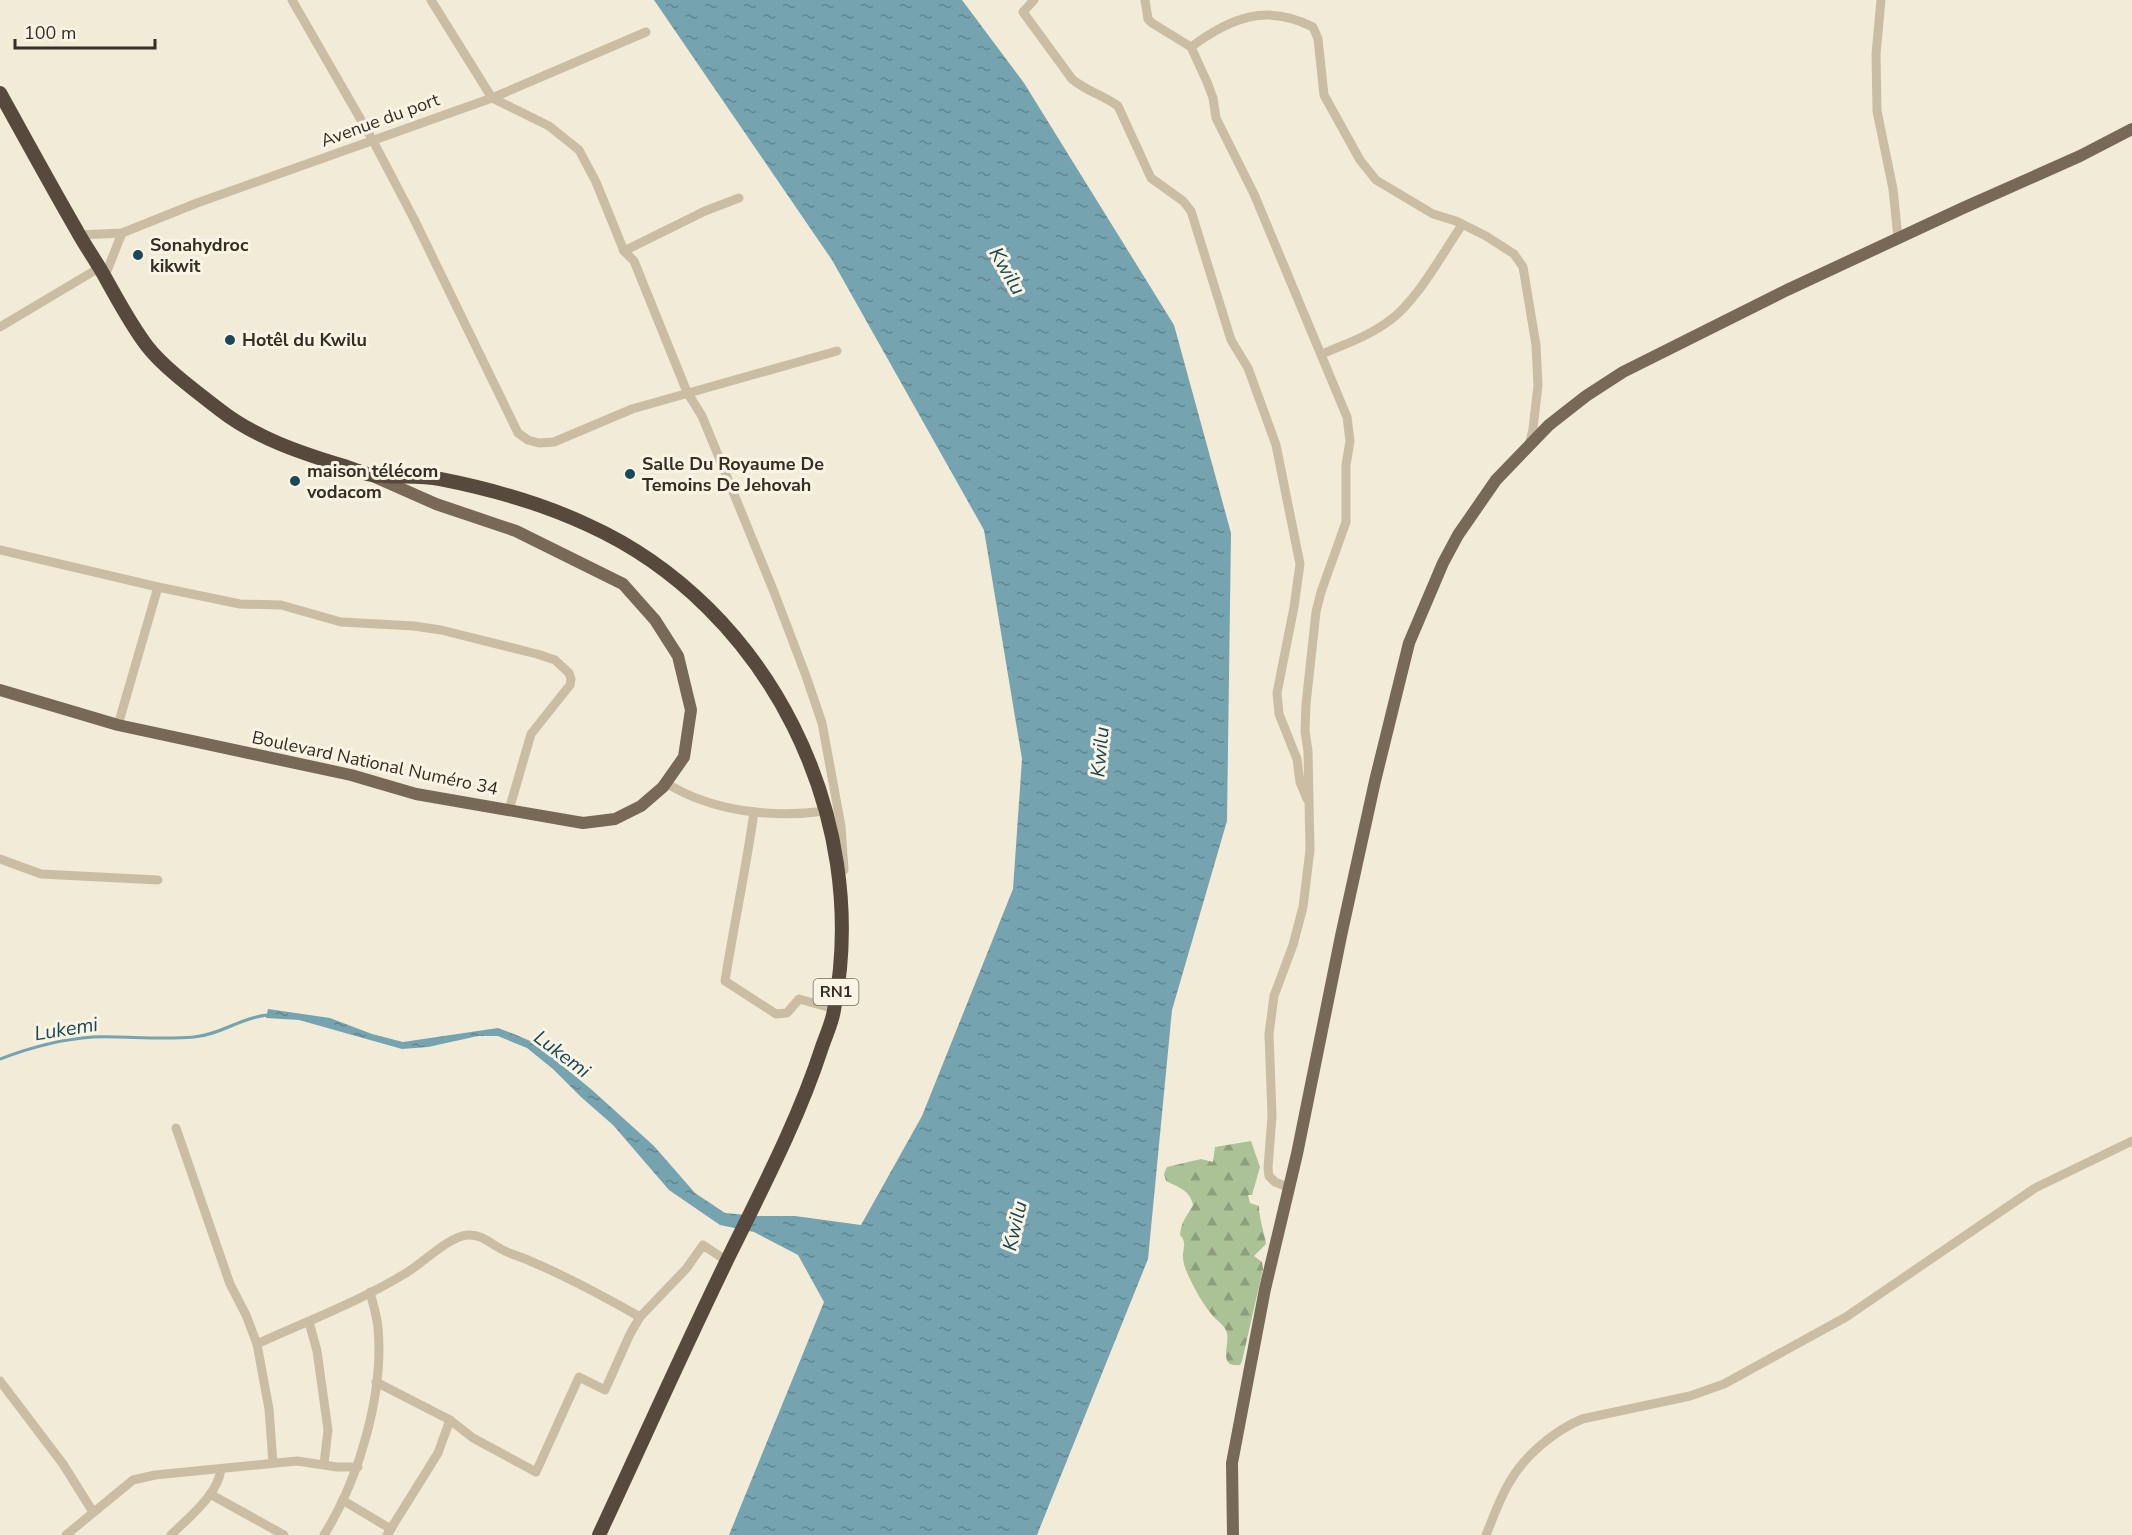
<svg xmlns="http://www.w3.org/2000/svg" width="2132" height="1535" font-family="'Nunito Sans',sans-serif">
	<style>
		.forest { fill: url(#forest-firs) }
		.water { fill: url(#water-ripples) }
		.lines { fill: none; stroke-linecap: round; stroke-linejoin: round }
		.stream { stroke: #75a3b0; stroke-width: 3 }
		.minor { stroke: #cbbda3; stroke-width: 9 }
		.major { stroke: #786856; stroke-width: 12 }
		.highway { stroke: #57493c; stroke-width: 14 }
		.poi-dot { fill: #194858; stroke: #faf4e4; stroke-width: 2 }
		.labels { text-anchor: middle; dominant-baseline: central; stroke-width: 6; stroke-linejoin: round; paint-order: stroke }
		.shield { fill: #faf4e4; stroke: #70695f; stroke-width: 1.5 }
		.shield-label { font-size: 16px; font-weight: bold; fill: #352d26 }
		.street-label { font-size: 18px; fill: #352d26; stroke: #faf4e4 }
		.poi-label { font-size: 18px; font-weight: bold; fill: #352d26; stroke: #faf4e4; text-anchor: start }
		.water-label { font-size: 20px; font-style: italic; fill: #194858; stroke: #faf4e4 }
	</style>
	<defs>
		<pattern id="forest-firs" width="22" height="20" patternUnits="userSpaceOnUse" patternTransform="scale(1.5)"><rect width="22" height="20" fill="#abc297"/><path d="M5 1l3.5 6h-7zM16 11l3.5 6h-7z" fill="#8c9e7b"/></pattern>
		<pattern id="water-ripples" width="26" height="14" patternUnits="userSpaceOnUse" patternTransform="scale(1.5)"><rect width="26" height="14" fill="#75a3b0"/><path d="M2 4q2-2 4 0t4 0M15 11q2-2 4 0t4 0" fill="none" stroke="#61858f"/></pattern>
	</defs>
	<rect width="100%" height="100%" fill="#f2ebd7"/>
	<path class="forest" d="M1251,1141L1260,1167L1252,1195H1248L1250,1203L1259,1206C1259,1219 1264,1231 1266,1244L1254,1256L1262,1262L1263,1269L1242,1361L1240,1365C1217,1368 1230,1344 1227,1333C1225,1325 1217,1321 1212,1315C1203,1304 1196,1292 1190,1279C1187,1273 1183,1264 1183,1257C1183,1248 1187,1242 1180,1235C1182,1219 1187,1217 1193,1205C1190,1190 1178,1187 1166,1181L1164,1174L1167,1167L1201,1159L1213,1162L1215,1147Z"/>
	<polygon class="water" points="654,0 962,0 1024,83 1174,325 1231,533 1227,821 1172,1010 1148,1259 1037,1535 729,1535 824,1302 798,1255 754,1232 720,1225 669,1190 613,1125 581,1097 553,1069 527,1048 498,1036 478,1036 428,1047 402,1049 299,1020 266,1018 268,1009 330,1018 372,1034 403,1042 498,1028 514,1034 535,1043 592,1090 654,1146 695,1193 725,1213 757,1216 795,1216 861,1225 922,1116 1013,889 1022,759 984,530 832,260"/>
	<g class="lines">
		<path class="stream" d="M0,1059C29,1048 62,1039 93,1037C127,1036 160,1040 194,1037C220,1035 242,1017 268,1015"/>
		<g class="minor">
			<polyline points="292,0 372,139 414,219 518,433 528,440 539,443 554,442 632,409 837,351"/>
			<polyline points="431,0 492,98 549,126 579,150 596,182 624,251 634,261 687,392 702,416 774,592 806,676 822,723 841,826 844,870"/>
			<path d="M1034,0L1023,12L1072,79C1086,91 1103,95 1118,106L1151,178L1183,201L1191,211L1231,340L1248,368L1276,445L1300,564L1294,607L1277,693L1279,714L1297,759L1300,782L1307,799"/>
			<polyline points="1145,0 1148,19 1152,23 1191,47 1207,82 1213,98 1216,118 1254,194 1347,417 1350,441 1346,465 1346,522 1321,592 1316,612 1306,704 1305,731 1308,751 1310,850 1303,907 1293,945 1274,996 1269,1034 1272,1116 1268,1168 1269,1176 1275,1182 1288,1187"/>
			<polyline points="1881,0 1876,54 1877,111 1893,189 1898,238"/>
			<path d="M1191,47C1230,18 1266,3 1313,27L1318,39L1324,95L1360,160L1376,180L1433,214L1456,221L1486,236L1514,254L1523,267L1536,345L1538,385L1533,429L1529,445"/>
			<polyline points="79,235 122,233 197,203 492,98 646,32"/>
			<polyline points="624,251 705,211 739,198"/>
			<polyline points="105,276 122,233"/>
			<polyline points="0,327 99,268"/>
			<path d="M1322,354C1345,344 1369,336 1389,321C1417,301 1442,254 1462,225"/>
			<polyline points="0,550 158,587 240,604 281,605 341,622 414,626 441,630 537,654 555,660 569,673 571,679 570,685 531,734 509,810"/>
			<polyline points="118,725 158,587"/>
			<path d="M666,783C713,812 772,818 826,811"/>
			<path d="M754,812C746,869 734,924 725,981L776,1014L787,1013L799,999L835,1009"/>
			<polyline points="0,859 41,874 158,880"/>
			<polyline points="176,1128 230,1284 246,1315 257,1344 269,1409 273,1463"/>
			<polyline points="309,1322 317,1351 328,1430 324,1464"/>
			<path d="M257,1344C307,1321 359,1302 406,1273C423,1263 449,1236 468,1235C482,1234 492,1245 505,1251C513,1255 522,1257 530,1261C568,1277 605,1297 640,1317"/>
			<polyline points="0,1381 63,1464 93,1512"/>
			<polyline points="376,1382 450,1420 473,1438 536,1472 579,1377 605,1390 630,1334 640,1317 686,1269 703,1245 727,1261"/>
			<polyline points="210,1494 284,1535"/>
			<polyline points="344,1501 391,1529"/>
			<polyline points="66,1535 133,1480 155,1475 297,1461 337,1467 358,1467"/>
			<path d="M171,1535C188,1518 218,1495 221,1469"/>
			<path d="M324,1535C359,1479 384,1394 378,1328C377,1316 373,1304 370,1292"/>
			<polyline points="387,1535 438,1453 450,1420"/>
			<path d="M1486,1535C1493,1518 1499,1500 1509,1483C1524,1456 1554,1431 1582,1419L1690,1396L1724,1384L1846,1317L2035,1188L2132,1141"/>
		</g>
		<g class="major">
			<polyline points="0,690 118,725 351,775 416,794 583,823 615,819 641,806 663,787 684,757 691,710 678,656 655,620 623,584 516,531 436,504 375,477"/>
			<polyline points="1233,1535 1232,1463 1265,1289 1297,1154 1341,936 1375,781 1409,643 1443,563 1458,535 1496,480 1549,425 1586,396 1623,372 1787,290 1963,208 2080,156 2132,129"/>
		</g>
		<path class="highway" d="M0,93C25,138 50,184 76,229C85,246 97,262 106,279C119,302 131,325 147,346C164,368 197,392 220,410C256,438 301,453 344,466C353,469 362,473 372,475C394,478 418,475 440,479C491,489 541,503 588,525C769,607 872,817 834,1010C832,1023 826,1035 822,1047C799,1118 764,1185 731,1252C685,1346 643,1441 599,1535"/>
	</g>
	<g class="poi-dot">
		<circle cx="138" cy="255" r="6"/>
		<circle cx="230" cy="340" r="6"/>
		<circle cx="630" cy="474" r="6"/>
		<circle cx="295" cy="481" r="6"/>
	</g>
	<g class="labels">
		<rect class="shield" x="813.5" y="979" width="45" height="26" rx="4.5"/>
		<g class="shield-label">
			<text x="836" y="992">RN1</text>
		</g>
		<g class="street-label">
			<text transform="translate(380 120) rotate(-20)">Avenue du port</text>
			<text transform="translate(375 763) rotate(12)">Boulevard National Numéro 34</text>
		</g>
		<g class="poi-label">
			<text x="150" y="245">Sonahydroc<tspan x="150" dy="21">kikwit</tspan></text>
			<text x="242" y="340">Hotêl du Kwilu</text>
			<text x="642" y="464">Salle Du Royaume De<tspan x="642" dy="21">Temoins De Jehovah</tspan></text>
			<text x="307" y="471">maison télécom<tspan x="307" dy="21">vodacom</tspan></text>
		</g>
		<g class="water-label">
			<text transform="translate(1007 271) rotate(60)">Kwilu</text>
			<text transform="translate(1100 752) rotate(-85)">Kwilu</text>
			<text transform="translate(66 1029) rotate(-9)">Lukemi</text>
			<text transform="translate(562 1054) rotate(37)">Lukemi</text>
			<text transform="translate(1015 1226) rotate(-77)">Kwilu</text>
		</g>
	</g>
	<path d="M15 39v9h140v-9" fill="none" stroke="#352d26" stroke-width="3"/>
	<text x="24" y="39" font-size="18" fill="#352d26" stroke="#faf4e4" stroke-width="4.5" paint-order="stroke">100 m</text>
</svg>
